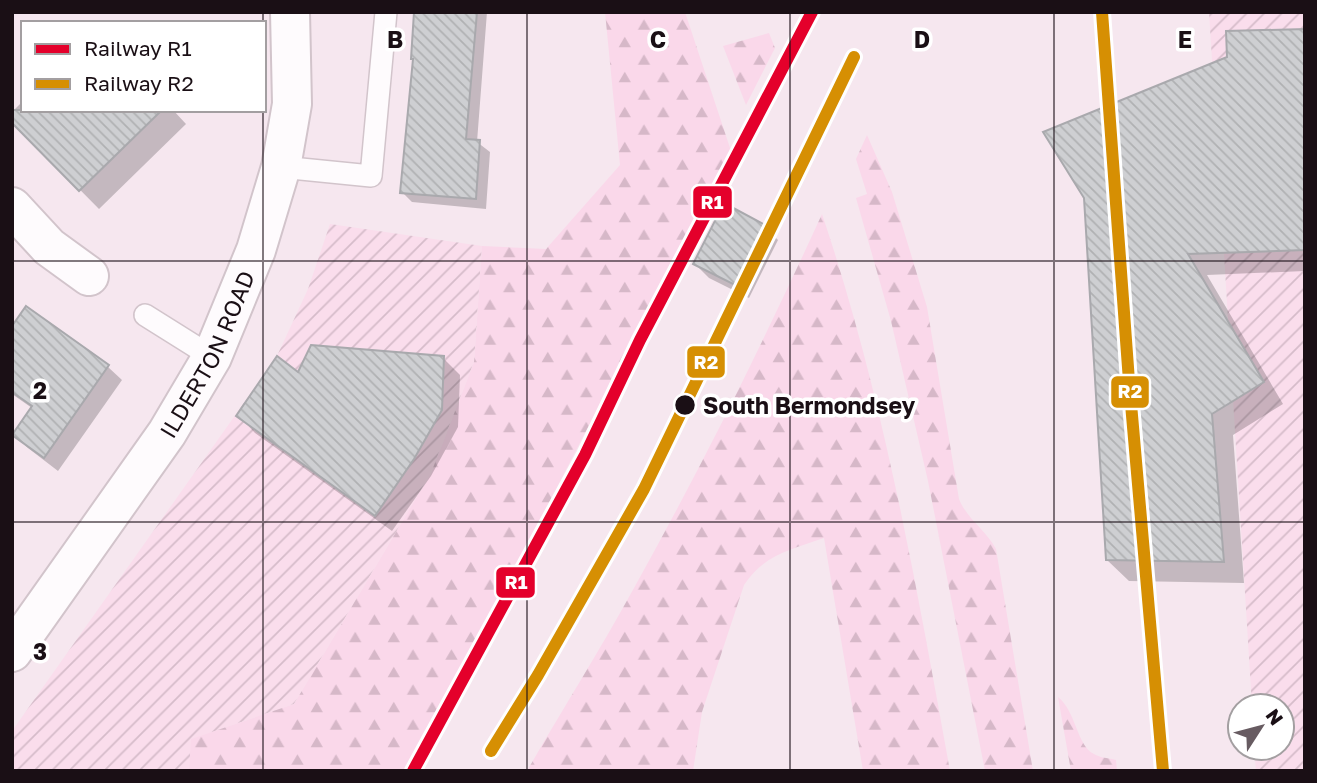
<svg xmlns="http://www.w3.org/2000/svg" width="1317" height="783" font-family="'Golos Text',sans-serif">
	<style>
		.industrial { fill: url(#industrial-furrows) }
		.forest { fill: url(#forest-firs) }
		.shadow { fill: #0003 }
		.building { fill: url(#building-back-hatch); stroke: #a9a9ad; stroke-width: 2 }
		.lines { fill: none; stroke-linecap: round; stroke-linejoin: round }
		.lane-casing { stroke: #d2c4cb; stroke-width: 24 }
		.street-casing { stroke: #d2c4cb; stroke-width: 42 }
		.secondary-casing { stroke: #d2c4cb; stroke-width: 42 }
		.lane { stroke: #fefbfd; stroke-width: 21 }
		.street { stroke: #fefbfd; stroke-width: 38 }
		.secondary { stroke: #fefbfd; stroke-width: 38 }
		.rail { stroke: #b8b4b6; stroke-width: 5 }
		.rail-1-casing { stroke: #fff; stroke-width: 18 }
		.rail-2-casing { stroke: #fff; stroke-width: 18 }
		.rail-1 { stroke: #e4002b; stroke-width: 12 }
		.rail-2 { stroke: #d68f03; stroke-width: 12 }
		.grid { fill: none; stroke: #1a0f15; stroke-width: 2; stroke-opacity: 0.55 }
		.stop-dot { fill: #1a0f15; stroke: #fff; stroke-width: 2.5 }
		.labels { text-anchor: middle; dominant-baseline: central; stroke-width: 7; stroke-linejoin: round; paint-order: stroke }
		.street-label { font-size: 23px; fill: #1a0f15; stroke: #fff }
		.stop-label { font-size: 23px; font-weight: bold; fill: #1a0f15; stroke: #fff; text-anchor: start }
		.grid-label { font-size: 23px; text-anchor: middle; font-weight: bold; fill: #1a0f15; stroke: #fff; stroke-width: 7; stroke-linejoin: round; paint-order: stroke }
		.line-badge { stroke: #fff; stroke-width: 2.5 }
		.badge-label { font-size: 19px; text-anchor: middle; font-weight: bold; fill: #fff }
	</style>
	<defs>
		<pattern id="industrial-furrows" width="10" height="10" patternUnits="userSpaceOnUse" patternTransform="scale(1.75)"><rect width="10" height="10" fill="#faddec"/><path d="M-1 1l2-2M0 10L10 0M9 11l2-2" fill="none" stroke="#d6bcca"/></pattern>
		<pattern id="forest-firs" width="22" height="20" patternUnits="userSpaceOnUse" patternTransform="scale(1.75)"><rect width="22" height="20" fill="#fad8ea"/><path d="M5 1l3.5 6h-7zM16 11l3.5 6h-7z" fill="#d6b8c8"/></pattern>
		<pattern id="building-back-hatch" width="6" height="6" patternUnits="userSpaceOnUse" patternTransform="scale(1.75)"><rect width="6" height="6" fill="#cecfd2"/><path d="M-1 5l2 2M0 0l6 6M5-1l2 2" fill="none" stroke="#b0b1b3"/></pattern>
	</defs>
	<rect width="100%" height="100%" fill="#f6e7ef"/>
	<g class="industrial">
		<polygon points="1209,12 1305,12 1305,771 1256,771 1254,748 1282,748 1282,706 1252,706"/>
		<polygon points="330,224 482,246 474,362 431,473 294,704 192,739 189,771 12,771 12,731 277,356 308,289"/>
	</g>
	<g class="forest">
		<polygon points="605,12 685,12 733,157 678,252 532,536 408,762 403,771 189,771 191,739 294,704 431,473 474,362 482,246 546,249 620,165"/>
		<polygon points="769,33 775,48 746,105 723,46"/>
		<path d="M867,135L892,192L927,307L959,499C967,519 986,530 996,549L1033,771H985L928,481L891,321L856,198L867,194L856,159Z"/>
		<path d="M822,214C883,395 916,583 950,771H863L824,538C790,550 765,554 744,585L702,712L693,771H527C562,710 600,650 634,588C702,466 764,341 822,214Z"/>
		<path d="M1058,697C1076,711 1077,746 1094,754C1100,758 1109,758 1116,760L1117,771H1071Z"/>
	</g>
	<g class="shadow">
		<polygon points="416,12 487,12 477,142 490,152 486,209 412,202 402,192 415,60"/>
		<polygon points="1305,30 1305,271 1207,275 1283,404 1233,435 1244,583 1129,581 1107,560 1085,198"/>
		<polygon points="23,101 23,110 173,110 186,124 99,209 12,121 12,112"/>
		<polygon points="764,226 778,240 749,298 709,278 695,264"/>
		<polygon points="26,309 108,367 122,380 58,471 28,448 14,434 32,408 12,394 12,329"/>
		<polygon points="443,358 460,375 458,427 431,476 392,531 255,433 239,416 299,375"/>
	</g>
	<g class="building">
		<polygon points="414,12 477,12 466,139 480,140 476,199 400,193 413,59 411,59"/>
		<polygon points="1305,29 1305,250 1188,254 1264,382 1212,414 1224,562 1106,560 1084,198 1043,132 1227,57 1226,31"/>
		<polygon points="12,110 162,110 79,191 12,123"/>
		<polygon points="724,203 765,225 735,285 693,264"/>
		<polygon points="26,306 109,365 44,458 12,435 32,406 12,392 12,326"/>
		<polygon points="311,345 444,356 442,410 414,459 375,516 236,416 277,356 298,372"/>
	</g>
	<g class="lines">
		<defs>
			<g id="lane">
				<polyline points="281,167 371,176 386,12"/>
				<polyline points="145,315 212,357"/>
			</g>
			<polyline id="street" points="12,207 49,247 89,276"/>
			<g id="secondary">
				<path id="s1" d="M12,652L167,433L212,357L256,250L281,167L292,104L290,12"/>
			</g>
		</defs>
		<use href="#lane" class="lane-casing"/>
		<use href="#street" class="street-casing"/>
		<use href="#secondary" class="secondary-casing"/>
		<use href="#lane" class="lane"/>
		<use href="#street" class="street"/>
		<use href="#secondary" class="secondary"/>
		<polyline class="rail" points="1102,12 1129,381 1163,771"/>
		<defs>
			<polyline id="rail-1" points="413,771 585,455 640,340 812,12"/>
			<g id="rail-2">
				<polyline points="1102,12 1129,381 1163,771"/>
				<polyline points="491,751 538,675 644,489 854,57"/>
			</g>
		</defs>
		<use href="#rail-1" class="rail-1-casing"/>
		<use href="#rail-2" class="rail-2-casing"/>
		<use href="#rail-1" class="rail-1"/>
		<use href="#rail-2" class="rail-2"/>
	</g>
	<path class="grid" d="M263,12V23M527,12V771M790,12V771M1054,12V771M263,110V771M12,261H1305M12,522H1305"/>
	<circle class="stop-dot" cx="685" cy="405" r="11"/>
	<g class="labels">
		<g class="street-label">
			<text stroke="none"><textPath href="#s1" startOffset="357">ILDERTON ROAD</textPath></text>
		</g>
		<g class="stop-label">
			<text x="703" y="405">South Bermondsey</text>
		</g>
	</g>
	<g class="grid-label">
		<text x="395" y="48">B</text>
		<text x="658" y="48">C</text>
		<text x="922" y="48">D</text>
		<text x="1185" y="48">E</text>
		<text x="40" y="399">2</text>
		<text x="40" y="660">3</text>
	</g>
	<g class="line-badge">
		<rect x="692" y="185" width="41" height="34" rx="7" fill="#e4002b"/>
		<rect x="686" y="345" width="40" height="34" rx="7" fill="#d68f03"/>
		<rect x="1110" y="375" width="40" height="34" rx="7" fill="#d68f03"/>
		<rect x="495" y="566" width="41" height="33" rx="7" fill="#e4002b"/>
	</g>
	<g class="badge-label">
		<text x="712" y="209">R1</text>
		<text x="706" y="369">R2</text>
		<text x="1130" y="398">R2</text>
		<text x="516" y="589">R1</text>
	</g>
	<rect width="1317" height="783" fill="none" stroke="#1a0f15" stroke-width="28"/>
	<rect x="21" y="21" width="245" height="91" fill="#ffffff" stroke="#a39fa1" stroke-width="2"/>
	<rect x="35" y="44" width="35" height="10" fill="#e4002b" stroke="#a39fa1" stroke-width="2"/>
	<text x="84" y="56" font-size="21" fill="#1a0f15">Railway R1</text>
	<rect x="35" y="79" width="35" height="10" fill="#d68f03" stroke="#a39fa1" stroke-width="2"/>
	<text x="84" y="91" font-size="21" fill="#1a0f15">Railway R2</text>
	<g transform="translate(1261 727) rotate(54)"><circle r="33" fill="#ffffff" stroke="#a39fa1" stroke-width="2"/>
	<path d="M0-5L12 26L0 18L-12 26Z" fill="#675b61"/>
	<text y="-10" font-size="19" font-weight="bold" text-anchor="middle" fill="#1a0f15">N</text>
	</g>
</svg>
